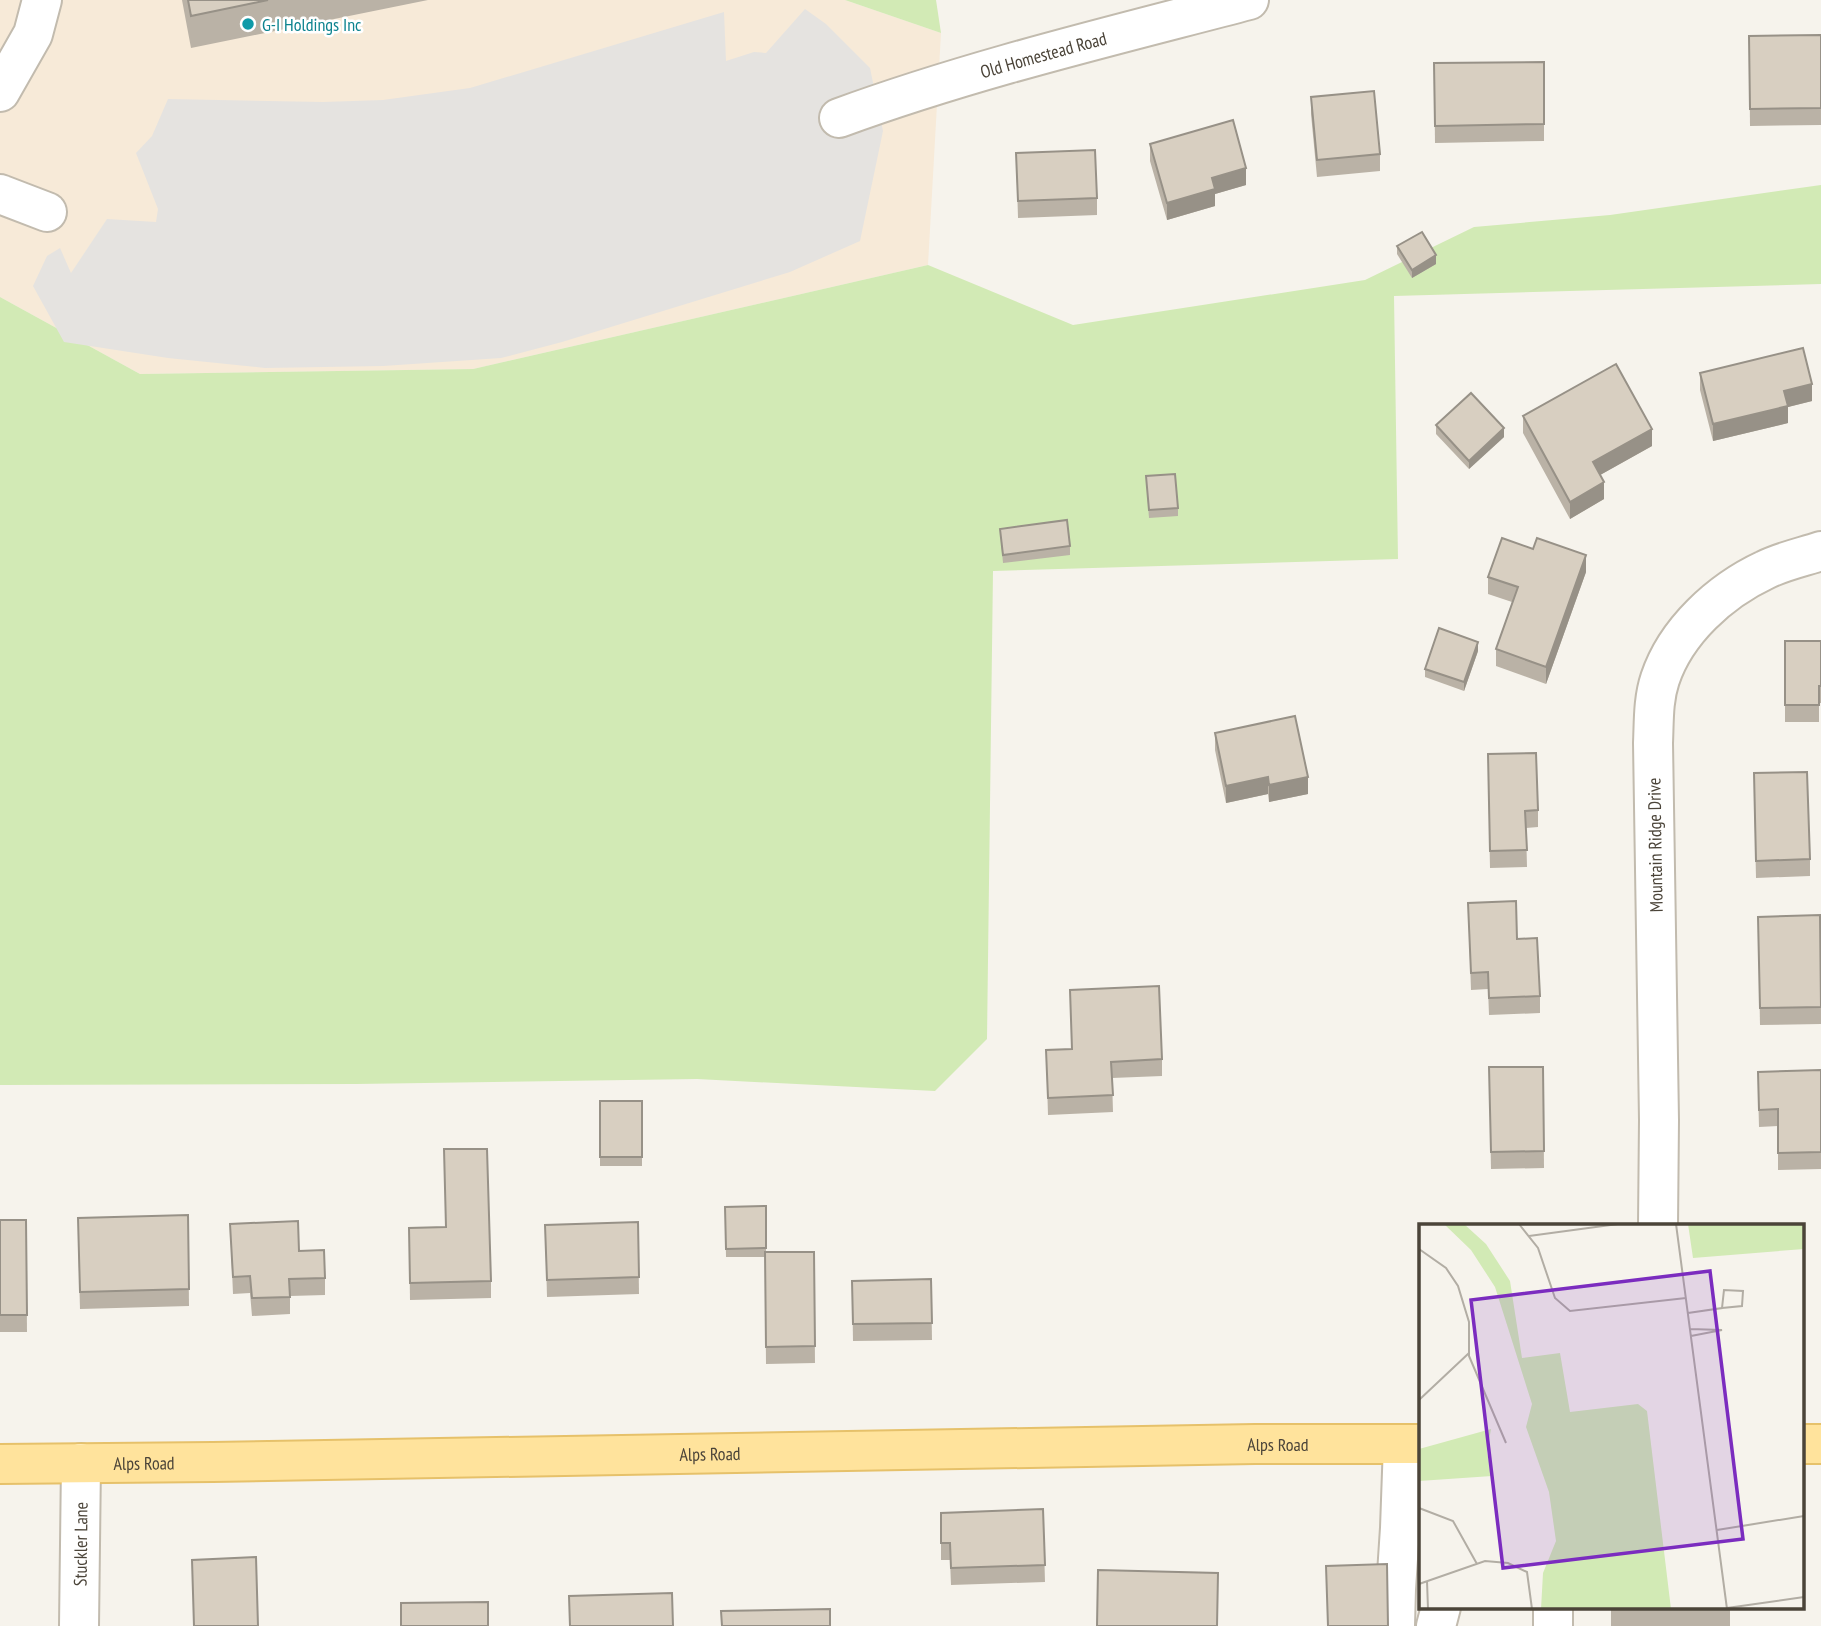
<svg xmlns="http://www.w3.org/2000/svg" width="1821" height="1626" font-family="'PT Sans Narrow',sans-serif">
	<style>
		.commercial { fill: #f7ead8 }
		.green { fill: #d2eab5 }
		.parking { fill: #e5e3e0 }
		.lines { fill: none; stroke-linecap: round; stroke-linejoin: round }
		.minor-casing { stroke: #c2bbae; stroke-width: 42 }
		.major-casing { stroke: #e6c16a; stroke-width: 42 }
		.minor { stroke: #fff; stroke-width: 38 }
		.major { stroke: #ffe39c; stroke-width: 38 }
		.wall { fill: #bab2a6 }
		.shaded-wall { fill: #979187 }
		.building { fill: #d8cfc1; stroke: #979187; stroke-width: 2 }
		.culture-dot { fill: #0f9aa8; stroke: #fff; stroke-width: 2.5 }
		.labels { text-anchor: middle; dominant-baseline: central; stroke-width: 5; stroke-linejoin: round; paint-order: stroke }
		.culture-label { font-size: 18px; fill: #0d838f; stroke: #fff; text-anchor: start }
		.street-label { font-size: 18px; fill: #4b4439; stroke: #fff }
		.inset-road { fill: none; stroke: #b2ada4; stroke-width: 2 }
		.view { fill: #7b2cbf; fill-opacity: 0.15; stroke: #7b2cbf; stroke-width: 3.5 }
		.inset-edge { fill: none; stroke: #4b4439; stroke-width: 3.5 }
	</style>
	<rect width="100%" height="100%" fill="#f6f3ec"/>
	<polygon class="commercial" points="0,0 845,0 941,33 928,265 473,369 140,374 0,297"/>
	<g class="green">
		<polygon points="845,0 936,0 941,33"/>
		<polygon points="1821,185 1821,284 1394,296 1398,559 993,571 987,1039 935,1091 697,1079 356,1084 0,1085 0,297 140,374 473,369 928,265 1073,325 1365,280 1474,227 1610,215"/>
	</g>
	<polygon class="parking" points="805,9 826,24 870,68 883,131 860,241 790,272 562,342 501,358 383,366 265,368 168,358 64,342 33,286 47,256 60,248 71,273 107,219 156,222 158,209 136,153 152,136 168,99 323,102 383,100 470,88 724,12 726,61 754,52 766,53"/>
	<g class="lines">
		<defs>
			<g id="minor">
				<polyline points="0,92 33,34 42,0"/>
				<path id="s1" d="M839,118C973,69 1112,36 1249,0"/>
				<polyline points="0,194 47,212"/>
				<path d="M1658,1225L1659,1120L1653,743C1654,721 1653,700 1660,679C1676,631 1720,591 1765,570C1783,561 1803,557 1821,551"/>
				<path id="s2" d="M79,1626L81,1463"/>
				<polyline points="1395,1626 1396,1589 1400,1528 1403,1444"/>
				<polyline points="1436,1626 1441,1607"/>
				<polyline points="1553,1626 1553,1607"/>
			</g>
			<g id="major">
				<polyline points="1802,1444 1821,1444"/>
				<path id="s3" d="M0,1464L213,1462L1255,1444H1420"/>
			</g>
		</defs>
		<use href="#minor" class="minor-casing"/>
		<use href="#major" class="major-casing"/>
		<use href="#minor" class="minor"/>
		<use href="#major" class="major"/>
	</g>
	<g class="wall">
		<polygon points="182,0 428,0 191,48"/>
		<polygon points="1821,35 1821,125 1750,126 1749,36"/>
		<polygon points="1544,62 1544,141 1435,143 1434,63"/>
		<polygon points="1311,97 1380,154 1380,171 1317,177 1311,114"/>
		<polygon points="1150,144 1246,185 1215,194 1215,206 1167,220 1150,161"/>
		<polygon points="1016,153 1097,198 1097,215 1018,218"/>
		<polygon points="1397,246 1436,264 1412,278 1397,254"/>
		<polygon points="1700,373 1812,401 1788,407 1788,423 1713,441 1700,390"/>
		<polygon points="1523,416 1652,446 1600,475 1604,499 1570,519 1523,433"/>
		<polygon points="1436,425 1504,437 1469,469 1436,434"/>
		<polygon points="1146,476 1178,508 1178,516 1149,518"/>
		<polygon points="1000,529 1070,546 1070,555 1003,563"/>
		<polygon points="1533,549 1586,572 1546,684 1496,666 1496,649 1512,602 1488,594 1488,577"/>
		<polygon points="1785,641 1821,641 1821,703 1819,703 1819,722 1785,722"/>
		<polygon points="1478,651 1464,691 1425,677 1425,669"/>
		<polygon points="1215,733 1308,794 1269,802 1268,794 1226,803 1215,750"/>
		<polygon points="1488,771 1538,810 1538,827 1526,828 1527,867 1490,868"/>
		<polygon points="1754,790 1810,859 1810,876 1756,878"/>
		<polygon points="1468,903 1517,939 1540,996 1540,1013 1489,1015 1488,989 1471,990"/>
		<polygon points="1758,917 1821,940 1821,1024 1760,1025"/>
		<polygon points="1070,990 1162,1059 1162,1076 1112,1078 1113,1112 1048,1115 1046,1050 1072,1049"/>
		<polygon points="1489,1067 1543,1067 1544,1168 1491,1169"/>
		<polygon points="1821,1070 1821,1169 1778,1170 1778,1126 1759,1127 1758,1089"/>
		<rect x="600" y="1101" width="42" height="65"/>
		<polygon points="766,1206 766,1252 814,1252 815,1363 766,1364 765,1257 726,1257 725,1207"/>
		<polygon points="188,1215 189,1306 80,1309 78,1235"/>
		<polygon points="0,1220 26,1220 27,1332 0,1332"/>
		<polygon points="638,1222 639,1294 547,1297 545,1225"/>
		<polygon points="230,1224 299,1251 325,1278 325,1295 290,1296 290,1314 252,1316 250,1293 233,1294"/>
		<polygon points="409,1228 491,1281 491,1298 410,1300"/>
		<polygon points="1802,1239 1804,1293 1804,1310 1802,1311"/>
		<polygon points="931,1279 932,1340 853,1341 852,1281"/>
		<polygon points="1043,1509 1045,1582 951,1585 950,1560 941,1560 941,1513"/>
		<rect x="1611" y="1607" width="119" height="19"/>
	</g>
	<g class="shaded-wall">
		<polygon points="1246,168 1246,185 1215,194 1215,206 1167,220 1167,203 1212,178"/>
		<polygon points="1436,255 1436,264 1412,278 1412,270"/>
		<polygon points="1812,384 1812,401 1788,407 1788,423 1713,441 1713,424 1784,391"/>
		<polygon points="1504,428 1504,437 1469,469 1469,461"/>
		<polygon points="1652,429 1652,446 1593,479 1593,462"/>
		<polygon points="1604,482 1604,499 1570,519 1570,502"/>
		<polygon points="1586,555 1586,572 1546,684 1546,667"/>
		<polygon points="1478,642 1478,651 1464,691 1464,682"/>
		<polygon points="1268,777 1268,794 1226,803 1226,786"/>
		<polygon points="1308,777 1308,794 1269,802 1269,785"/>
	</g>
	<g class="building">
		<polygon points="188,0 268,0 191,16"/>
		<polygon points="1821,35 1821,108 1750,109 1749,36"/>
		<polygon points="1544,62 1544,124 1435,126 1434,63"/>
		<polygon points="1374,91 1380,154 1317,160 1311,97"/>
		<polygon points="1233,120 1246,168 1212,178 1215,189 1167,203 1150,144"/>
		<polygon points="1095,150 1097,198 1018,201 1016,153"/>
		<polygon points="1422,232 1436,255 1412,270 1397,246"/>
		<polygon points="1803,348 1812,384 1784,391 1788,406 1713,424 1700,373"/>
		<polygon points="1616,364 1652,429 1593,462 1604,482 1570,502 1523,416"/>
		<polygon points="1471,393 1504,428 1469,461 1436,425"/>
		<polygon points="1175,474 1178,508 1149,510 1146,476"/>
		<polygon points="1067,520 1070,546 1003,555 1000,529"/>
		<polygon points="1502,538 1533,549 1537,538 1586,555 1546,667 1496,649 1518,587 1488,577"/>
		<polygon points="1439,628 1478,642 1464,682 1425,669"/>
		<polygon points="1785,641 1821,641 1821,686 1819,686 1819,705 1785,705"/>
		<polygon points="1295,716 1308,777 1269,785 1268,777 1226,786 1215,733"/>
		<polygon points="1536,753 1538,810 1525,811 1527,850 1490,851 1488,754"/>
		<polygon points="1807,772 1810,859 1756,861 1754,773"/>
		<polygon points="1516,901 1517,939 1537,938 1540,996 1489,998 1488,972 1471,973 1468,903"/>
		<polygon points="1820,915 1821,1007 1760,1008 1758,917"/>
		<polygon points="1159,986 1162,1059 1111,1062 1113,1095 1048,1098 1046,1050 1072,1049 1070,990"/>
		<polygon points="1489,1067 1543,1067 1544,1151 1491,1152"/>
		<polygon points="1821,1070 1821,1152 1778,1153 1778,1109 1759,1110 1758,1072"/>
		<rect x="600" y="1101" width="42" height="56"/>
		<polygon points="444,1149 487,1149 491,1281 410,1283 409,1228 446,1227"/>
		<polygon points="766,1206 766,1248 726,1249 725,1207"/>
		<polygon points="188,1215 189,1289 80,1292 78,1218"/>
		<polygon points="0,1220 26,1220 27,1315 0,1315"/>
		<polygon points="298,1221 299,1251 324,1250 325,1278 289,1279 290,1297 252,1298 250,1276 233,1277 230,1224"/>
		<polygon points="638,1222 639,1277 547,1280 545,1225"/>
		<polygon points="1802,1239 1804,1293 1802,1293"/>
		<polygon points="765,1252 814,1252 815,1346 766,1347"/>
		<polygon points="931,1279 932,1323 853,1324 852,1281"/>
		<polygon points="1043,1509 1045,1565 951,1568 950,1543 941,1543 941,1513"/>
		<polygon points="256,1557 258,1626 194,1626 192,1560"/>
		<polygon points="1387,1564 1388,1626 1328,1626 1326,1566"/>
		<polygon points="1098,1570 1218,1573 1217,1626 1097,1626"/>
		<polygon points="672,1593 673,1626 570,1626 569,1596"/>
		<polygon points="488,1602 488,1626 401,1626 401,1603"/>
		<polygon points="830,1609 830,1626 722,1626 721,1611"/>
	</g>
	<circle class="culture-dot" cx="248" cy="24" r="7"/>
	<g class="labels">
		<g class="culture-label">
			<text x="262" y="24">G-I Holdings Inc</text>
		</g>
		<g class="street-label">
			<text stroke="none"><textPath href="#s1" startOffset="214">Old Homestead Road</textPath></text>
			<text transform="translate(1655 845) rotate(-91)">Mountain Ridge Drive</text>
			<text stroke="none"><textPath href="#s3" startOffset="1278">Alps Road</textPath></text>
			<text stroke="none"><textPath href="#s3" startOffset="710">Alps Road</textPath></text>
			<text stroke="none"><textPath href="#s3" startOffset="144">Alps Road</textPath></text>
			<text stroke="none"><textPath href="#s2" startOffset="82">Stuckler Lane</textPath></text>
		</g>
	</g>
	<g transform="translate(1419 1224)">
		<rect width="385" height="385" fill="#f6f3ec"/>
		<path d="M25,0H45L67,20L91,57L103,134L141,129L151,188L219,180L228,187L252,385H122L124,349L137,317L130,268L107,203L113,180L76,63L52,26ZM269,0H385V25L274,34ZM72,205L68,228L73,252L0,257V225Z" fill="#d2eab5"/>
		<path class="inset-road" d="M100,0L119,24L136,74L151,87L267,74M257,0L308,385M110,12L199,0M0,25L27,44L39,62L50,98V132L87,219M269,89L303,84L305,66L324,67L323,82L303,84M271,105L303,106L272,112M0,176L50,129M0,284L34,297L58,340M298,306L385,292M8,357L9,385M0,360L66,337L89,339L108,348L113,385M308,384L385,373"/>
		<path class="view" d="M291,47L324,315L84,344L52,76Z"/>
		<rect width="385" height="385" class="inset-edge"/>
	</g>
</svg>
